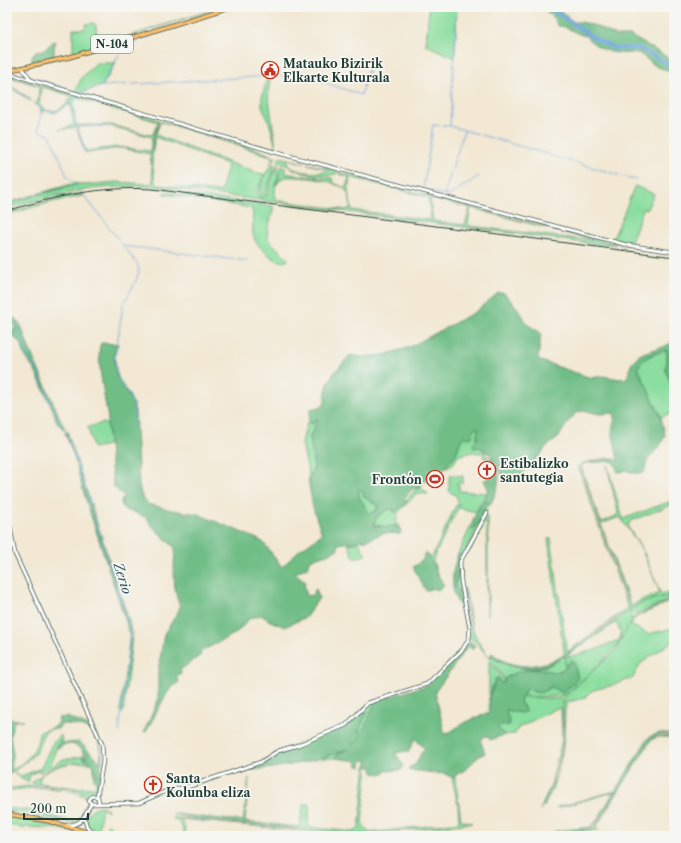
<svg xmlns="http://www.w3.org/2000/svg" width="681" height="843" font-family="'Libre Caslon Text',serif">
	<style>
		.green { fill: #8bde9f; stroke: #558e6a; fill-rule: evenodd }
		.forest { fill: #70bd86; stroke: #487d5d; fill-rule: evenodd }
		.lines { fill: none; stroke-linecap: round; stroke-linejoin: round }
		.stream { stroke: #6ba2d9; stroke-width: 1 }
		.river { stroke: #6ba2d9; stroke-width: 4 }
		.minor-casing { stroke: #3f574c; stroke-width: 4.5 }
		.major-casing { stroke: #3f574c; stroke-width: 5 }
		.minor { stroke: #fff; stroke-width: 3 }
		.major { stroke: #fabe6e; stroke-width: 3.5 }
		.rail { stroke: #1f3d34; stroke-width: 1 }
		.labels { text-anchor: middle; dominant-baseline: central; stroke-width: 3.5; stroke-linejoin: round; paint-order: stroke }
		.shield { fill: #f6f6f2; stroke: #60746d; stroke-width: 1 }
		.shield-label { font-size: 11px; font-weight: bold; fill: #1f3d34 }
		.poi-label { font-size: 12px; font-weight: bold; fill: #1f3d34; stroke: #f6f6f2; text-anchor: start }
		.water-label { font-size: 13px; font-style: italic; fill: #365b66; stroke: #f6f6f2 }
	</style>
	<rect width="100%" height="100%" fill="#f6f6f2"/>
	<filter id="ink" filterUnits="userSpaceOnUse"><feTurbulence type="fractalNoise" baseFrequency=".025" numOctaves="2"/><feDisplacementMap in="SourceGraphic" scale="8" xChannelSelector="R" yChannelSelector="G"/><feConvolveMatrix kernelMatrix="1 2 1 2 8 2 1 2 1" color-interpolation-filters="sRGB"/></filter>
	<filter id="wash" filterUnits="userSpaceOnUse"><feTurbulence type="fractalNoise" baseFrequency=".012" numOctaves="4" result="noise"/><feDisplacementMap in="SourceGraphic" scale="16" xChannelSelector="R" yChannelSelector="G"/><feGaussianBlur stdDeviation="0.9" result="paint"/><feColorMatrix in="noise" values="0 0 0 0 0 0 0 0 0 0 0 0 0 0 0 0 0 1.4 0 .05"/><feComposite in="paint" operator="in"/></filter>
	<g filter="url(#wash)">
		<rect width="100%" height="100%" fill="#f2e8d3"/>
		<g class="green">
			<polygon points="221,7 224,7 63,57 7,69 73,54 73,29 85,29 86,24 94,23 96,26 97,35 94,37 92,43 94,47"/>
			<polygon points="429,7 457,7 455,58 426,45"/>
			<polygon points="96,63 116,63 103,85 79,94 75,92 82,77"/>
			<polygon points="268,74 271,74 268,93 276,147 269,122 262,106 262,97"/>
			<path d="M7,75L159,120L154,133L151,154L156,130L161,121L259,150L276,158L270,164L273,159L271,156L163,122L160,123L156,134L161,137L254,172L264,174L257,193L258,197L263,198L260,196C258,187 266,169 274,163C276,172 266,185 265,196H267L270,184L278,163V177L275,186L279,178L281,166L285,168L286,173L290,174L319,178H332L334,184L346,188L349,177L339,174L338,172L589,238L616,244H593L159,187C102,184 61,192 7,209V205L41,194L77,185L44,192L7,203L74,183L85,185L116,182L150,184L153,181L150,154L121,148L86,153L76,127L59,130L74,125L70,104L55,113L43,110V113L41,112L40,107L34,104L38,102L39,86L10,77L9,85L30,99L29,100L7,85ZM43,87L72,96C65,109 50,118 39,104L41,88ZM77,98L158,122L153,134L150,135L111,125H76L73,103ZM84,126H110L152,137L150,151L117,147L86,151L77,128ZM155,137L226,164L228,165L221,192L158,185L155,182L152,160ZM283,177C297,176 340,179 347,192C350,196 350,203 351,207L346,210L275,200V187ZM350,177L428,197L431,220L352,210L348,192ZM430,198L470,208L465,225L433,221ZM471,208L593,240V241L469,226L468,223Z"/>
			<path d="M280,157L337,171L336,174C313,178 298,173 278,160ZM288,159L323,168L326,171C311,174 300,173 287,165Z"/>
			<polygon points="635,186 654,194 647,209 643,209 630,245 612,241"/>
			<path d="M165,192L273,206C274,218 265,226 268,239L288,259L287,261C281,263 275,260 270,256C246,237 255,233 252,208L164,194Z"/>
			<polygon points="83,194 82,196 51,202 7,215 7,213 64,196"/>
			<path d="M667,349L666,371L674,392V412L661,417L638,368C643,356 656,354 667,349Z"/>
			<polygon points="316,419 319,420 310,436 314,468 309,477 302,443 307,422 313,424"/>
			<polygon points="104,423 107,424 109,445 93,448 88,427"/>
			<polygon points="474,428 478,428 475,449 479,447 487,454 472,452 458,456 454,463 441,471 456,454 460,442 464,435 472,435"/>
			<path d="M584,463L581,467L601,522L616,516L618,513L607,465L623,519L674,500V504L630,521L628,527L644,553L660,593H674V596C638,594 592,636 562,657L565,656V668L555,673L543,670H534L509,675L505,679L477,643L470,638L471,627L464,589L465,588L472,628L477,639L488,657L489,656C512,669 538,676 561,658L554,662V660L564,655V653L548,539L551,538L567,652L628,608L578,466L627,605L630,608L580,465ZM620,517L641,548L659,590L657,594L643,599L631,606L601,524Z"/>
			<polygon points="451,475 463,476 463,483 457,483 457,485 459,485 459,491 487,493 476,512 460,508 457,510 433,559 436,571 427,554 431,557 433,555 456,505 459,506 456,495 449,492 449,477"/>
			<path d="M421,488L428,494L417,493L398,513L396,523L401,529L394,525L391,527L374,525L376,517C381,512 387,509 394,509V513L406,503V500L415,490Z"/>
			<polygon points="359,489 362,489 371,502 377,505 377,510 370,514 359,497"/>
			<polygon points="486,501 488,502 487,509 459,562 460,581 468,626 467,628 463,604 458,597 459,591 455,586 458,574 458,554 470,528 472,530 481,519"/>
			<polygon points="486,516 488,517 488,615 487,615 487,523 484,524 470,551 467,550"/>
			<polygon points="359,542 366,555 354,558 348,544"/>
			<path d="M674,596V599L666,601L635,615L631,611C639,634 582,680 566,694L564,693V691L574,684L568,663L565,668L566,655L639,604L656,598ZM616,622L621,633L620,639L595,650L568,657L569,654Z"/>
			<path d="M674,600L636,617L631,625L648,634L674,628V640L640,664L633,678C625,680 618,684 610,686C599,689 591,688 585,698L567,702C563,716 566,730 563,744L553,788L544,807L543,805C553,786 563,759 564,737C564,723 561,709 565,696L615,651L633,618L666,602Z"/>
			<polygon points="129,621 132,638 123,713 120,711 130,638 126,622"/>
			<polygon points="489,661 504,680 504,683 493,684 489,699"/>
			<path d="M551,687L563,692V696L532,697L522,695L525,690L529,689C540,696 541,692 551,687Z"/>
			<polygon points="522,697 562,699 562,741 550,788 540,810 551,785 562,740 561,708 555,709 518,728 515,734 505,735 498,728 501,725 509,725 505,710 517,711 525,708 520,702"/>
			<path d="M375,701C372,717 361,736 351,749L345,750L336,756L335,758L321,759L344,749L356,737L368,711L364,707Z"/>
			<path d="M54,727L55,729C40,729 42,742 37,751C32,758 20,766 13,772L21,776L41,768L52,744L61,735L62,740L57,746L51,765L41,772L38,771L30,775L28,782C19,778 8,772 9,761H11V768L14,769C28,760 38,750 39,732Z"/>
			<path d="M660,733L674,735L658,734L650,738L597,821C589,833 568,830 554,831L591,827L598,819L614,792L557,808V807L615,791L648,738L651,736Z"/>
			<polygon points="658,736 674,737 658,737 651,740 596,827 599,830 555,833 588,830 595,827 650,739"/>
			<path d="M82,749L87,756L82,758L90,763C71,761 57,765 41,775L39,783L77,788L96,787V783L98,784L96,793L91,795L71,788L32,784V782L61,760L84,756Z"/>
			<polygon points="366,765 368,766 362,823 369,833 459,822 458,806 452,778 455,777 461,820 472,823 362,835 193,818 173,814 243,821 249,778 245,822 300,827 303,804 310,804 308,827 353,832 359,828"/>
			<path d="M29,786L67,790L87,796L88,798V805L82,819L80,822L72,824L36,815L7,811V808L31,810L73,822C82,820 87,806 87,798C65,784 31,787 7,791V789Z"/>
			<path d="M102,805L109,811L102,808L99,829L105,832L108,824L123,836C111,836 95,834 87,824C85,815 91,808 99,806L101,807Z"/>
			<polygon points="7,816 50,825 90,836 60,829 29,827 25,827 24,829 7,823"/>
			<path d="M174,817L178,818L353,836L180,819L185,828L186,836H184C183,827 181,823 173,819Z"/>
		</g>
		<g class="forest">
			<path d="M542,7H555L574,22H581L593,25L617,36H631L667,57L670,60L674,61V72L657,67L639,53C632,52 626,54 619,53C607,53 593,45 586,36C576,35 567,25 558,26L554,19Z"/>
			<polygon points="54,41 56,42 54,47 54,59 32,64 32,55 39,50 43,51"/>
			<polygon points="7,289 10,313 21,326 29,348 66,432 57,423 54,412 35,371 22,351 20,342 7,332 7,330 15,330 15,327 7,318"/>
			<path d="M498,293H504L519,310L528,325L541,333L538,360L591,378L602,376L620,379L627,378C629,373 629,368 632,363C640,348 662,351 674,341V392L666,371L667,350C656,353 643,356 638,368L661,417L665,435L661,444L647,461L644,473H634L626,470L621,472H618L613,461L584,463L607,458L618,460L612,431L615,418L614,413L599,414L586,411L577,412L568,422L558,438L546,447L536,461L525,469L523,477L502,476C500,462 489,452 479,447L473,448L474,442L477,439L478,428H474L472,437L467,438L464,436L460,442L456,454L437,477H429L420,487L412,489L403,499L404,501L406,500V503L394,513V509C382,509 382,516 376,517L374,526L391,527L393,525L401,529L400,534L384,533L367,540L338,544V549C329,555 319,555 309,561V566L295,573L305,581L304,588L306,590V595L311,596L316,589L319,598L306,617L285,627L270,621L261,615L249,619L236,633L200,652L201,655L180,670L181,673L176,677L179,682L169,690L162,702L146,732H144L158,700V671L164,634L178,612L180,606C172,589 174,566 175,548L150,524L145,516L144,517L131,511H126L122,506L121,501L124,497L113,486L107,424L108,419C106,404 95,354 101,343L118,344L114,354L115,365L117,376L132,401L135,411L139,485L142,497L148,504L171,510L198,514L255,538L263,542L282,567L297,552L322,534L313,508L308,479L314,468L310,436L318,420L316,419L313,424L309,422L310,409L323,406L325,403C325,378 335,373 350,355L361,357L384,355L410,347L475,312ZM359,489L362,490L364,497L377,505V510L370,514L359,497Z"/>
			<polygon points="69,432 68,434 129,621 126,622 86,500 73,454 65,433"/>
			<path d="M483,456L492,458C504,473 498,490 490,505H488V502H484L486,506C480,512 481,520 475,526L476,528L472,530L470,528L476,513L486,495L488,489L484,480L488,479V476L492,475L494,472L491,464V458L483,457Z"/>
			<polygon points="426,552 444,586 437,590 433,588 426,591 413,567 424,559 423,556"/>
			<path d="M458,554L460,555L455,586L460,593L458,597L463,604L462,608C449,594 451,572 458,554Z"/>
			<path d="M469,641L475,645V647L472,650L470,646L466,649L435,692L445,735L464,723L489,712V699L496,678H499L501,683H504V680C515,670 530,668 544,670C552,671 558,674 565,668C567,667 569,663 571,660L574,661L578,679L562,693L551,687C542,692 541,696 529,689L525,690L520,702L526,712L520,713L506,710L510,725H501L498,728L505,735L490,740L488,736L483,737L481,742L485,753L478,757L465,770L459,773L453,778L445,774L408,770L410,767L415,765L423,750L425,749L415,739L408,753L406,751L395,753L403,765V768H401L402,770L384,771V774L373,773L372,768L366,765L368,761L362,760L361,767L358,766L357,761L335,758C337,751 345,752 350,749C358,744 373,710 375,701L428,685Z"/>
			<path d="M492,653C510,669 533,668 554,660V662C532,673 510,669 490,655Z"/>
			<path d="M364,707L368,711C361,721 360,734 352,744C341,758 269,770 250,770L268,759L273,761L275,759L273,755L274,754L345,726L355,718Z"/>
			<path d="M67,717L94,728C105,752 103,759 98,784L94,780V767L88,760L82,758L87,756C81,746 68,739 58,749V744L61,740L64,743L80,742L100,762C104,734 87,724 62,724L58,729H55L54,727L59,722L58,718Z"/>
			<polygon points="7,719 24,720 17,720 13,724 10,736 13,754 11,761 8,761 8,767 12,773 7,776"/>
		</g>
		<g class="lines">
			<g class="stream">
				<polyline points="454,57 457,7"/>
				<polyline points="273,76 315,79 361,95 370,63"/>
				<polyline points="33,78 78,92"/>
				<polyline points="7,84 42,109 38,131 50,135 67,176 80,189"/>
				<polyline points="102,86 124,45 152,35"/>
				<polyline points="78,93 102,86 271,76"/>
				<polyline points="70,103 84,152"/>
				<polyline points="42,110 56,112 70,103 75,96"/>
				<polyline points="450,126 454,59"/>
				<polyline points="76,127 109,126"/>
				<polyline points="479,176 449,196 423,189 433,125 450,126 636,180"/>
				<polyline points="82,193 119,240"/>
				<polyline points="444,195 464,131"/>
				<polyline points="121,243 137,263 139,271 136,281 123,305 115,357 116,370 120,382 129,394 134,406 135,429"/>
				<polyline points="124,246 247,261"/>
				<polyline points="7,299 9,316 19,329 26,353 37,370 60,426 65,431"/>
				<polyline points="66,433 75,454 130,631 119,732"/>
			</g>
			<polyline class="river" points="548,7 594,38 613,48 639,48 674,67"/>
		</g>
	</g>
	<g filter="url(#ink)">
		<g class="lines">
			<defs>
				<g id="minor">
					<polyline points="23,69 31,80"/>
					<polyline points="7,73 278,153 627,245 674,252"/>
					<polyline points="7,510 15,554 102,744 103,761 97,796"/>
					<polyline points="91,804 139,803 164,792 190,786 261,762 278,751 298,745 346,725 368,703 427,684 463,649 469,638 470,629 461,582 460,562 487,513"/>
					<polyline points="84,817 87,827 94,833"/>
					<path d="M67,825C82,826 84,816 91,804L89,800L92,796L98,797L99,803"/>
				</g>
				<g id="major">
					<polyline points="7,71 70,57 230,7"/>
					<polyline points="7,814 48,821 101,836"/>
				</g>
			</defs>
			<use href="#minor" class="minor-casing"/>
			<use href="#major" class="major-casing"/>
			<use href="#minor" class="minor"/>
			<use href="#major" class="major"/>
			<path class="rail" d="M7,211C55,196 101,186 152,189L674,257"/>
		</g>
	</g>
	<defs>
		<symbol id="civic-ring" viewBox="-11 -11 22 22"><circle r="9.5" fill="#f6f6f2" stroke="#c8321e" stroke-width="1.5"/><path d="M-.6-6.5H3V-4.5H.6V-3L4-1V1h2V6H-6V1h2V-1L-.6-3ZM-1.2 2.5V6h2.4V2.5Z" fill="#c8321e"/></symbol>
		<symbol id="church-ring" viewBox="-11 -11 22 22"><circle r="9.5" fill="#f6f6f2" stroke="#c8321e" stroke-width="1.5"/><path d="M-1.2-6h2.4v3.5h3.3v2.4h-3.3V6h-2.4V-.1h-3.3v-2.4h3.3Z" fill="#c8321e"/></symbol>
		<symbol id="stadium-ring" viewBox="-11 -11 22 22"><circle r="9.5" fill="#f6f6f2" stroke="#c8321e" stroke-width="1.5"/><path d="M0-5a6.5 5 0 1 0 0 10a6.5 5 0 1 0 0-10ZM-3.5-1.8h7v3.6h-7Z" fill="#c8321e"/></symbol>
	</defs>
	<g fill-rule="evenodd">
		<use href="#civic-ring" x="260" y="60" width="20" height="20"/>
		<use href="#church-ring" x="477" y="460" width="20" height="20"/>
		<use href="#stadium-ring" x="425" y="469" width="20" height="20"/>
		<use href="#church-ring" x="143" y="775" width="20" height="20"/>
	</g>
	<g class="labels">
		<rect class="shield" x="91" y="35" width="42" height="18" rx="3"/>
		<g class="shield-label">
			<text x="112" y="44">N-104</text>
		</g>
		<g class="poi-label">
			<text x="283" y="63">Matauko Bizirik<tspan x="283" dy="14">Elkarte Kulturala</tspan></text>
			<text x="500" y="463">Estibalizko<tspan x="500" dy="14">santutegia</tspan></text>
			<text x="422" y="479" text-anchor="end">Frontón</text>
			<text x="166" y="778">Santa<tspan x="166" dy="14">Kolunba eliza</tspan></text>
		</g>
		<g class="water-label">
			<text transform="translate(123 578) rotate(72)">Zerio</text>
		</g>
	</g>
	<rect width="681" height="843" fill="none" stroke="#f6f6f2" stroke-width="24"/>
	<path d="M24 813v6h64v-6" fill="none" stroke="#1f3d34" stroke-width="2"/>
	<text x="30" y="813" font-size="12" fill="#1f3d34" stroke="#f6f6f2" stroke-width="3" paint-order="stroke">200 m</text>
</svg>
